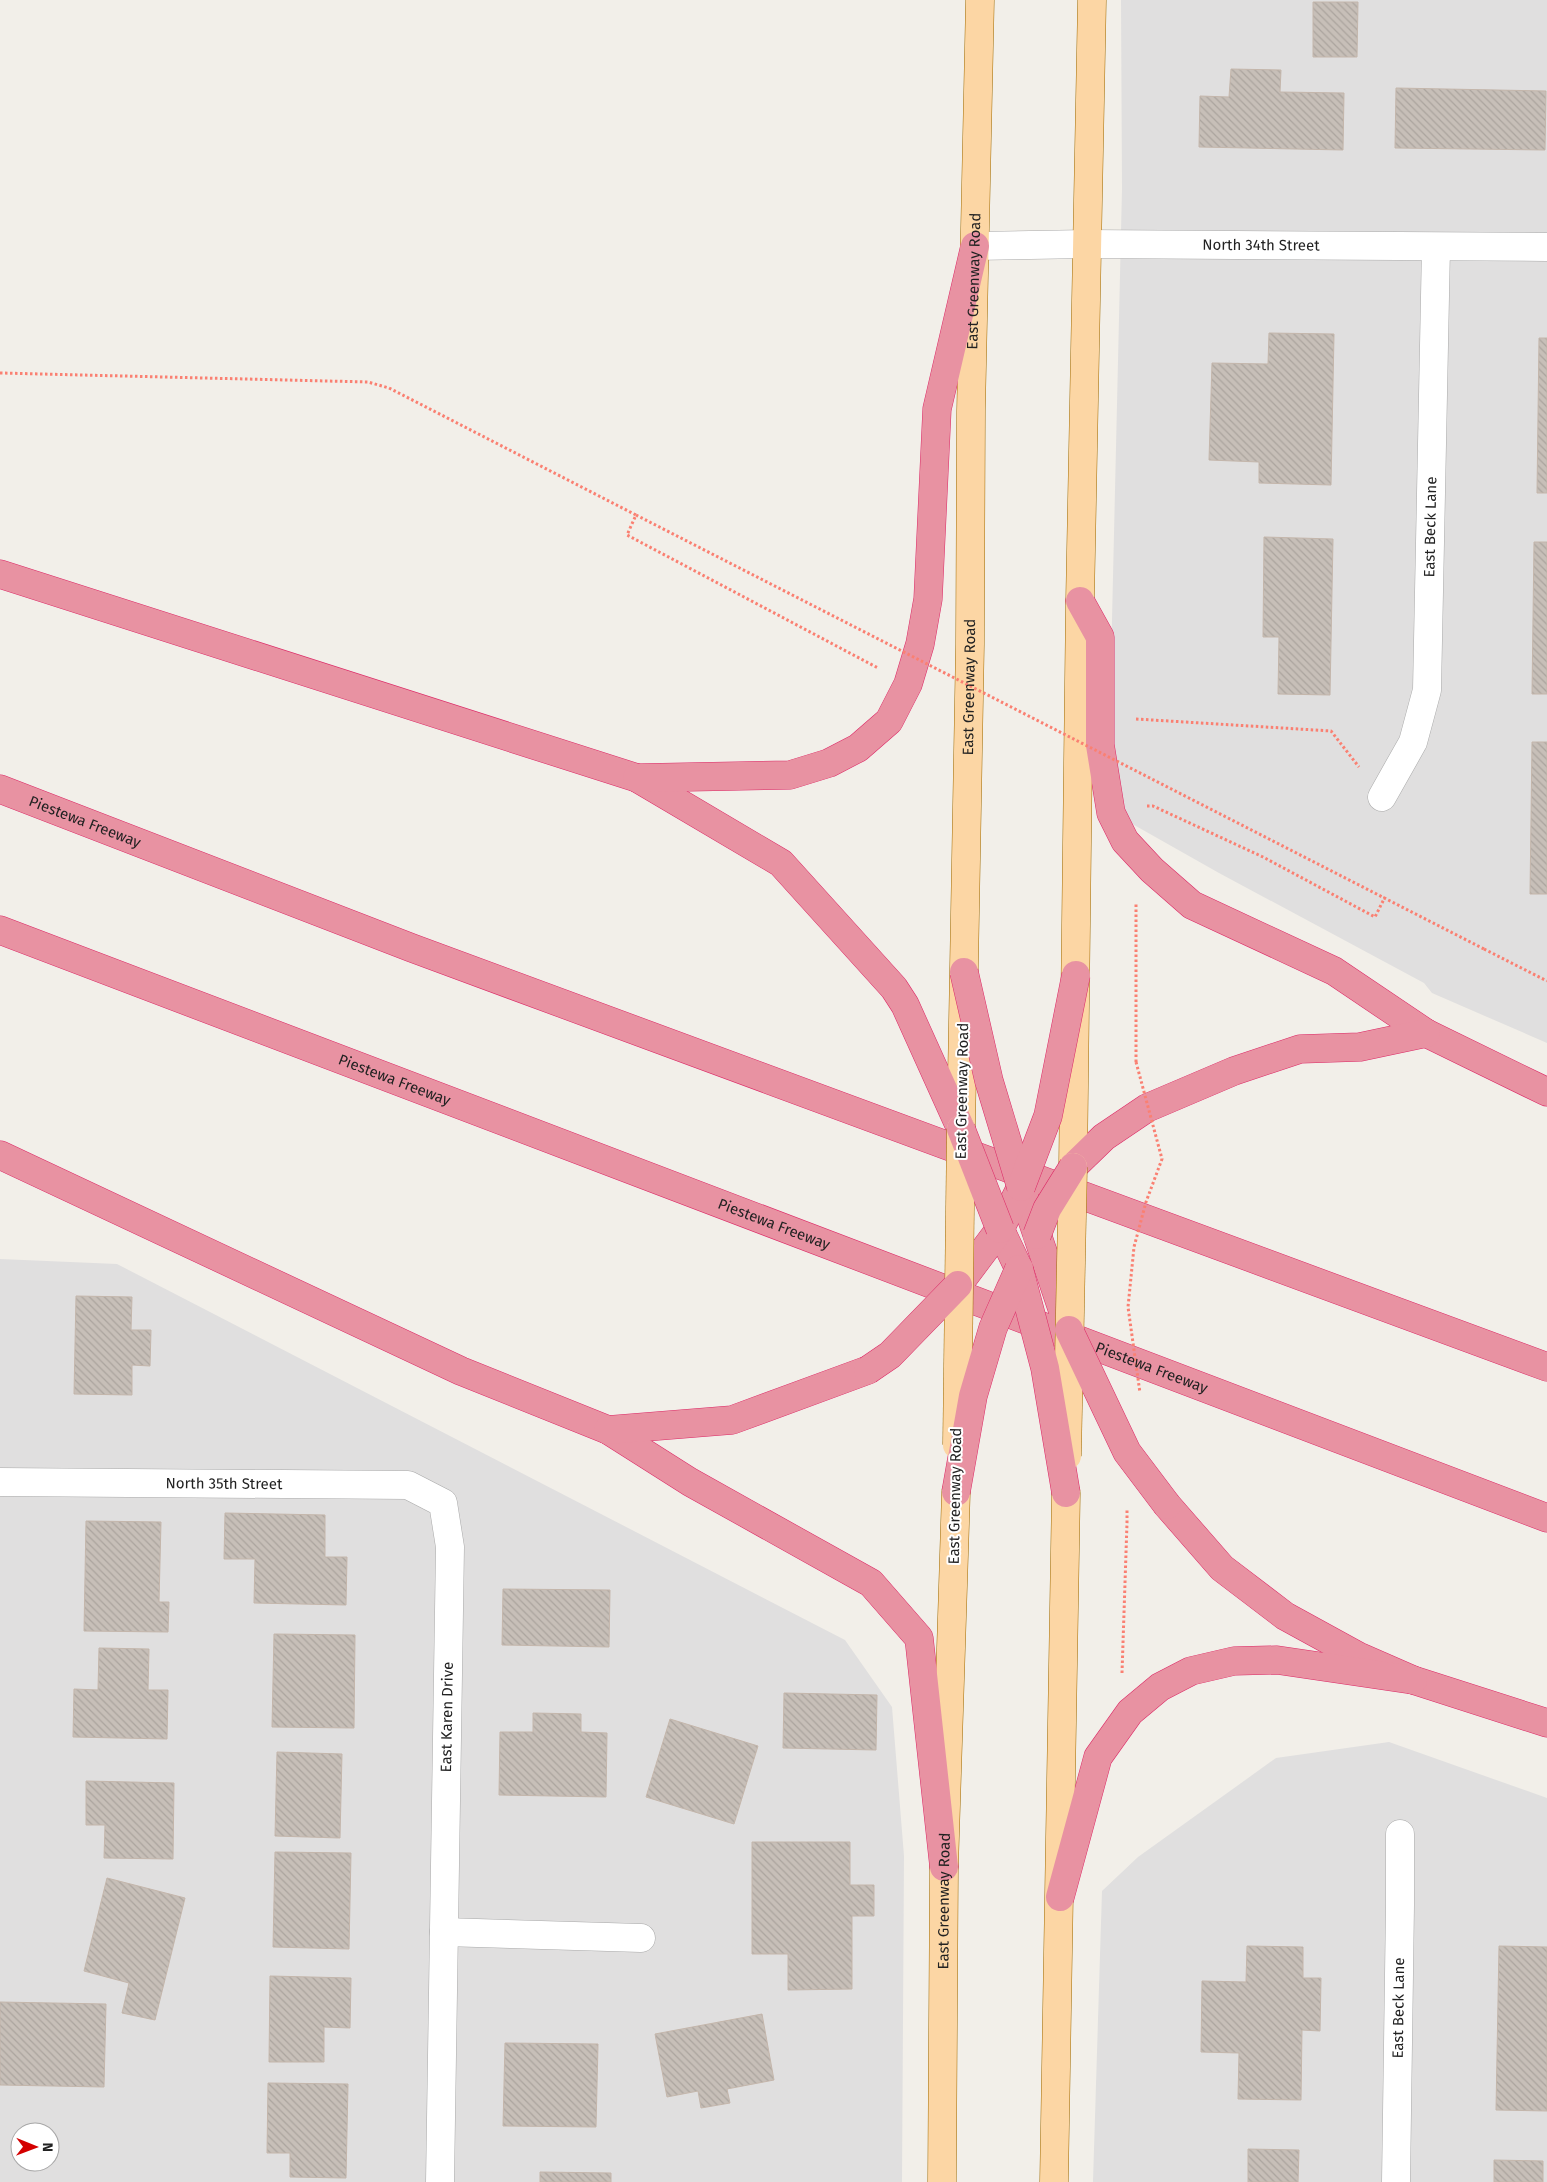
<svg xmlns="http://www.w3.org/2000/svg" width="1547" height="2182" font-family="'Fira Sans',sans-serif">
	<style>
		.residential { fill: #e0dfdf; fill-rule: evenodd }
		.building { fill: url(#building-back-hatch); stroke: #c4b6ab }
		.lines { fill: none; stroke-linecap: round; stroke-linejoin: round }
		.minor-casing { stroke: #a9a9a9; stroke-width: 29 }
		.major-casing { stroke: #a06b00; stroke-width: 29 }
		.highway-casing { stroke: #dc2a67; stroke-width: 29 }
		.path { stroke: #fa8072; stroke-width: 3; stroke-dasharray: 2.5 2.5; stroke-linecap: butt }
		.minor { stroke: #fff; stroke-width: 28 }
		.major { stroke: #fcd6a4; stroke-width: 28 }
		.highway { stroke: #e892a2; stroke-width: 28 }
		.major-bridge-casing { stroke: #a06b00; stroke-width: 29; stroke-linecap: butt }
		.highway-bridge-casing { stroke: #dc2a67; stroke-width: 29; stroke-linecap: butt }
		.path-bridge { stroke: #fa8072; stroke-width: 3; stroke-dasharray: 2.5 2.5; stroke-linecap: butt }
		.major-bridge { stroke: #fcd6a4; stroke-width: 28 }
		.highway-bridge { stroke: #e892a2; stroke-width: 28 }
		.labels { text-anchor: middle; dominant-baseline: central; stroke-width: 4; stroke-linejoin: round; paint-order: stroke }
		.street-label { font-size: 15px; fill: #222; stroke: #fff }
	</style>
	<defs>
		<pattern id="building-back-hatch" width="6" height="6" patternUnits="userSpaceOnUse" patternTransform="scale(1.25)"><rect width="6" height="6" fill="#c7bfb8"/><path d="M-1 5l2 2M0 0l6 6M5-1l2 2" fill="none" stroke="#aba49e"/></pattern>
	</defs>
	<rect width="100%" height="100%" fill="#f2efe9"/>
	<g class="residential">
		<polygon points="1121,0 1547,0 1547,1043 1432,993 1424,983 1219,873 1120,817 1110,706 1122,189"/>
		<path d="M0,1259L117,1264L845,1640L892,1707L904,1856L902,2182H0ZM20,2132H50V2162H20Z"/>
		<polygon points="1389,1742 1547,1798 1547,2182 1093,2182 1102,1891 1138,1857 1276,1758"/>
	</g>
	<g class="building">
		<polygon points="1313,2 1358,2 1357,57 1313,57"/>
		<polygon points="1231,69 1281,70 1280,92 1344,93 1343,150 1199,147 1200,96 1229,97"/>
		<polygon points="1396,88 1546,91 1545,150 1395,148"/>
		<polygon points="1269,333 1334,334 1331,485 1259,483 1259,462 1209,460 1212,363 1268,364"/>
		<polygon points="1539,338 1547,338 1547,493 1537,493"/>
		<polygon points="1264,537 1333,539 1330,695 1278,694 1279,637 1263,637"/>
		<polygon points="1534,542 1547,542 1547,694 1532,694"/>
		<polygon points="1532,742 1547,742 1547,894 1530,894"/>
		<polygon points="76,1296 132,1297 131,1330 151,1330 150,1366 132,1365 132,1395 74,1394"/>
		<polygon points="225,1513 325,1515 325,1557 347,1557 346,1605 254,1603 255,1559 224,1559"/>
		<polygon points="86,1521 161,1522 159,1602 169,1602 168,1632 84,1631"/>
		<polygon points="503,1589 610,1590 609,1647 502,1645"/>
		<polygon points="274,1634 355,1635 354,1728 272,1727"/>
		<polygon points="99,1648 149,1649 148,1690 168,1690 167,1739 73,1737 74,1689 98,1690"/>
		<polygon points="784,1693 877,1695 876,1750 783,1748"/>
		<polygon points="533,1713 581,1714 581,1732 607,1733 606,1797 499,1795 500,1732 533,1732"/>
		<polygon points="670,1719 758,1746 734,1824 646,1797"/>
		<polygon points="277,1752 342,1754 340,1838 275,1836"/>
		<polygon points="86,1781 174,1783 173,1859 104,1858 105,1825 86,1825"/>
		<polygon points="752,1842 850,1842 850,1885 874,1885 874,1916 852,1916 852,1989 788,1990 788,1954 752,1954"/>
		<polygon points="275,1852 351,1853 349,1949 273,1947"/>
		<polygon points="107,1878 185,1898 155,2020 122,2013 129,1983 84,1971"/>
		<polygon points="1247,1946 1303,1947 1303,1978 1321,1978 1320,2031 1302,2030 1301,2100 1238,2099 1239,2053 1201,2052 1202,1981 1246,1982"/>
		<polygon points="1499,1946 1547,1947 1547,2111 1496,2110"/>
		<polygon points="270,1976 351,1978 350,2028 324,2027 324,2062 269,2062"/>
		<polygon points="0,2002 106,2004 104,2087 0,2085"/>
		<polygon points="762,2014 774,2080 727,2089 730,2103 701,2108 698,2091 667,2097 655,2034"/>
		<polygon points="505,2043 598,2044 596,2127 503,2126"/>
		<polygon points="268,2083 348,2084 346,2178 290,2177 290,2153 267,2153"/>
		<polygon points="1248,2149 1299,2150 1298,2182 1248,2182"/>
		<polygon points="1494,2160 1543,2161 1543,2182 1494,2182"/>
		<polygon points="540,2172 611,2173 611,2182 540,2182"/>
	</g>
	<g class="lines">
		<defs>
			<g id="minor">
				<path id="s1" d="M975,246L1087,244L1547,247"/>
				<path id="s2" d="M1382,797L1413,742L1427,690L1436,247"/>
				<path id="s3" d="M0,1482L408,1485L443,1503L450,1547L440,2182"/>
				<polyline points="444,1932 641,1938"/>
				<path id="s4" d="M1396,2182L1400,1905V1834"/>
			</g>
			<g id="major">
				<path id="s5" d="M961,1129L970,644L971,411L980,0"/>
				<polyline points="1073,1167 1080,601 1092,0"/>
				<path id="s6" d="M942,2182L944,1867L956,1492"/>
				<polyline points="1054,2182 1066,1493"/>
			</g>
			<g id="highway">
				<polyline points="0,574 637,778 781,863 894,988 905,1005 961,1129"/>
				<polyline points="1080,601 1100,637 1100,745 1111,813 1125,841 1152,870 1192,905 1334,971 1426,1033 1547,1092"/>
				<polyline points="637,778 790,775 829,763 858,748 889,721 908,684 920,644 928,599 937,409 975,246"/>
				<path id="s7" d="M0,789L412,948L1547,1367"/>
				<path id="s8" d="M0,930L1547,1518"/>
				<polyline points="0,1155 461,1371 608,1430 690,1482 871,1583 919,1638 944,1867"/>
				<polyline points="1073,1167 1104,1137 1147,1108 1234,1071 1300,1049 1360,1047 1426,1033"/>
				<polyline points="1021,1187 1069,1329"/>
				<polyline points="1000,1229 1019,1269"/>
				<polyline points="958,1285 1000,1229 1021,1187"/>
				<polyline points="608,1430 732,1420 868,1370"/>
				<polyline points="1167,1505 1222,1568 1285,1616 1358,1656 1413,1680 1547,1723"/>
				<polyline points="1060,1897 1098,1757 1130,1712 1160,1687 1191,1671 1234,1661 1277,1660 1413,1680"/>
			</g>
		</defs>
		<use href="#minor" class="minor-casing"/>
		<use href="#major" class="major-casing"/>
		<use href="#highway" class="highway-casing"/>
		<g class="path">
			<polyline points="0,373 368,382 389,388 636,515 627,535 878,668"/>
			<polyline points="1136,719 1331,731 1359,767"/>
			<polyline points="1147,806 1153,806 1263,857 1375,917 1385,897"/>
			<polyline points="1484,949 1547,981"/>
			<polyline points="1136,1062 1136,903"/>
			<polyline points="1122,1673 1127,1523"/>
		</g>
		<use href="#minor" class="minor"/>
		<use href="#major" class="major"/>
		<use href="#highway" class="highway"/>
		<defs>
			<g id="major-bridge">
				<polyline points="957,1445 961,1129"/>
				<polyline points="1067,1456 1073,1167"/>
			</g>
			<g id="highway-bridge">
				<polyline points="964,972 989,1081 1021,1187"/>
				<polyline points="961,1129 1000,1229"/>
				<polyline points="1021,1187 1048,1116 1076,975"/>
				<polyline points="1037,1235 1047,1209 1073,1167"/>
				<polyline points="1019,1269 1045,1368 1066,1493"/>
				<polyline points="1069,1330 1127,1452 1167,1505"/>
				<polyline points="868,1370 890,1355 958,1285"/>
				<polyline points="956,1492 973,1396 993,1328 1019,1269"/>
			</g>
		</defs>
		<use href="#major-bridge" class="major-bridge-casing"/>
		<use href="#highway-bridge" class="highway-bridge-casing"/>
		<g class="path-bridge">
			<polyline points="636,515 1484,949"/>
			<polyline points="1136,1062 1162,1159 1146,1202 1134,1247 1128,1307 1140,1393"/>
			<polyline points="1127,1523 1127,1510"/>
		</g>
		<use href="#major-bridge" class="major-bridge"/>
		<use href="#highway-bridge" class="highway-bridge"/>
	</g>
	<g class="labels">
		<g class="street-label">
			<text stroke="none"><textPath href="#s1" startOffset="286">North 34th Street</textPath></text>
			<text stroke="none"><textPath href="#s5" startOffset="848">East Greenway Road</textPath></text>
			<text stroke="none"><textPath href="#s2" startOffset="280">East Beck Lane</textPath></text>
			<text stroke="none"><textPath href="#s5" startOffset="442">East Greenway Road</textPath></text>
			<text stroke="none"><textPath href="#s7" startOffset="91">Piestewa Freeway</textPath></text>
			<text stroke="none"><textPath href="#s8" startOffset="422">Piestewa Freeway</textPath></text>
			<text transform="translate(962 1091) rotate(-89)">East Greenway Road</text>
			<text stroke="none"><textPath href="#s8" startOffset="828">Piestewa Freeway</textPath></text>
			<text stroke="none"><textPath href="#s8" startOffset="1232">Piestewa Freeway</textPath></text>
			<text stroke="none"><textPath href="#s3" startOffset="224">North 35th Street</textPath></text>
			<text transform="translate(955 1496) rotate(-89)">East Greenway Road</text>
			<text transform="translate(447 1717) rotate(-89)">East Karen Drive</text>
			<text stroke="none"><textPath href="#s6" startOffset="281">East Greenway Road</textPath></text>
			<text stroke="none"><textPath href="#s4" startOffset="174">East Beck Lane</textPath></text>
		</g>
	</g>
	<g transform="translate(35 2147) rotate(91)"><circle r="24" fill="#ffffff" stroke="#a7a7a7"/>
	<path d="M0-4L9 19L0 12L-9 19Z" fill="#d40000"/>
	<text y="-8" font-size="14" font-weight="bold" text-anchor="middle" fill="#222222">N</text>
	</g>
</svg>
